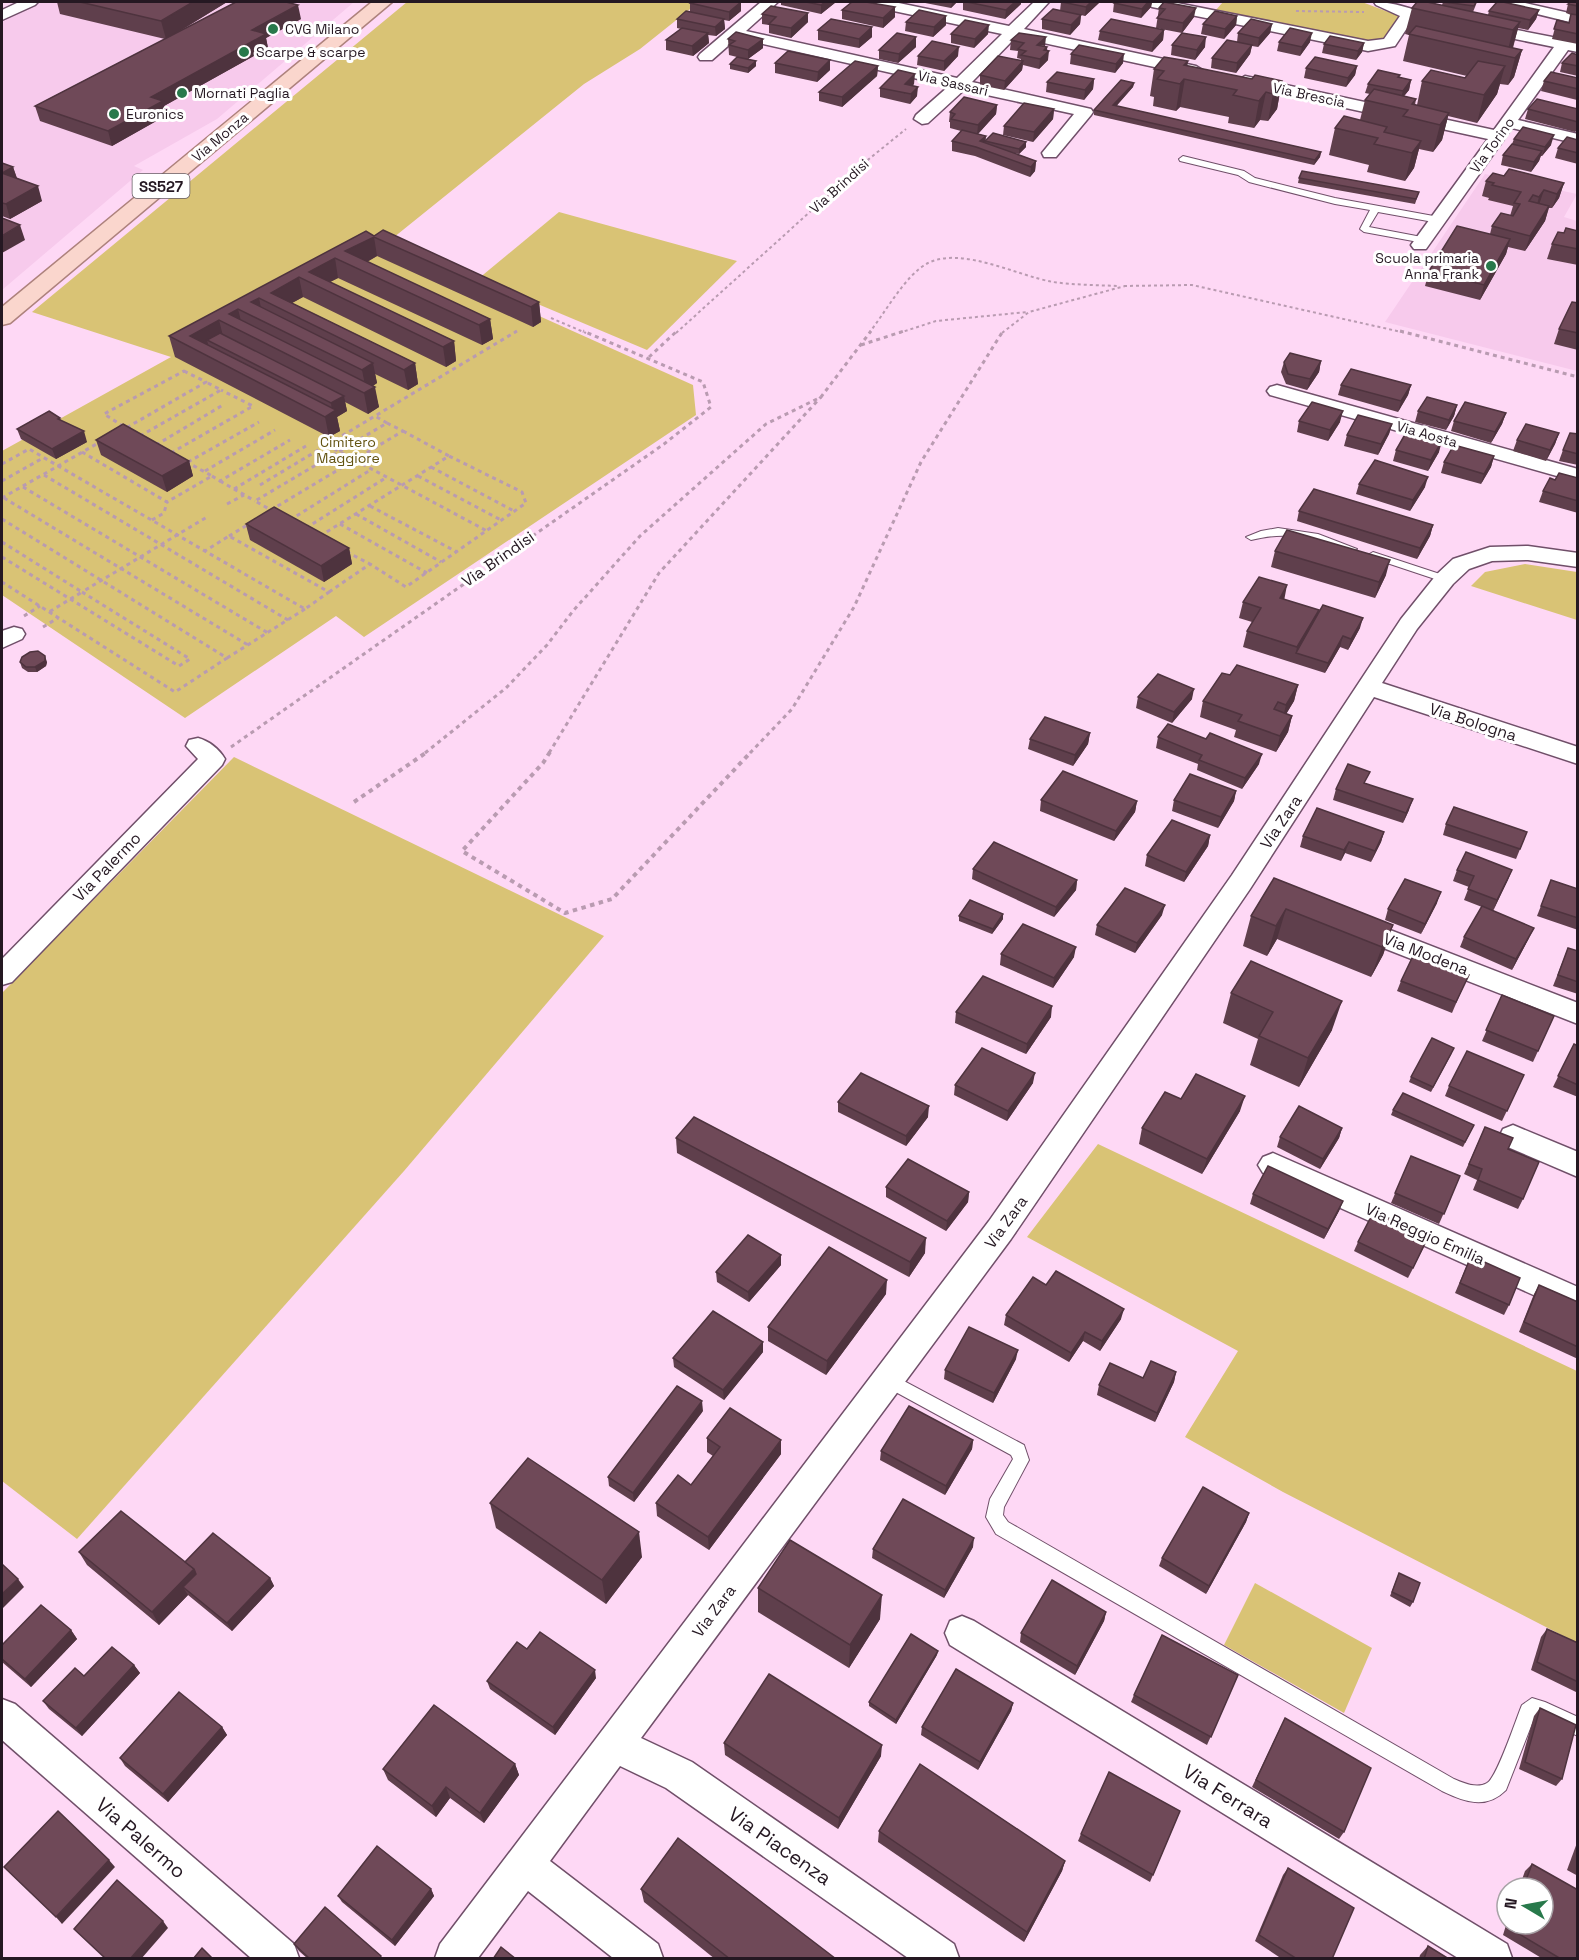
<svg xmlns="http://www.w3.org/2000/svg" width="1579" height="1960" font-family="'Space Grotesk',sans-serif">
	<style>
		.built { fill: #f7caec }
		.green { fill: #d9c375 }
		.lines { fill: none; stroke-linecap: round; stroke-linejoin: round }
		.lane-casing { stroke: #704f69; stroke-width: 2 }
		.street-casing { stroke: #704f69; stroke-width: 3 }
		.primary-casing { stroke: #ad827c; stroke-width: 3 }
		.path-far2 { stroke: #b99bb1; stroke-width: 2; stroke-dasharray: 3 3; stroke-linecap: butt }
		.path-far1 { stroke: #b99bb1; stroke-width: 3; stroke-dasharray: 4 4; stroke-linecap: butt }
		.path { stroke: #b99bb1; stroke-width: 4; stroke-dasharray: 4.5 4.5; stroke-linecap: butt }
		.lane { fill: #fff; fill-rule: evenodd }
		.street { fill: #fff; fill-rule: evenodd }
		.primary { fill: #fad6cd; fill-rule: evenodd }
		.wall { fill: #5f3f4c }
		.shaded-wall { fill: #4e333e }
		.building { fill: #6f4958; stroke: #4e333e; stroke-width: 1.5 }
		.poi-dot { fill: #28794b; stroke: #fff; stroke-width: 2 }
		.labels { text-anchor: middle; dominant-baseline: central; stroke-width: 6; stroke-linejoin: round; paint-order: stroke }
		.far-poi-label { font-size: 14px; fill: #251822; stroke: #fff; text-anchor: start }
		.far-street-label { font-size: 14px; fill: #251822; stroke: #fff }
		.far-park-label { font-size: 14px; fill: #635311; stroke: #fff }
		.shield { fill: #fff; stroke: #665d64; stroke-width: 1.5 }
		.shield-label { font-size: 15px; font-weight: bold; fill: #251822 }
		.street-label { font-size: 16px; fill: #251822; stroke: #fff }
		.near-street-label { font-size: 20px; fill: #251822; stroke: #fff }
	</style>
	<rect width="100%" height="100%" fill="#fed8f5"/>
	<g class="built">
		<polygon points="42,2 354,2 217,119 134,166 143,170 2,290 2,22"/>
		<polygon points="1485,174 1577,194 1564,217 1577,221 1577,371 1385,322"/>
	</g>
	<g class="green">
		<polygon points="407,2 699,2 640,49 584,84 383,246 693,385 696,415 364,637 336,616 185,718 2,595 2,451 171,357 32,312"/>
		<polygon points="1223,2 1362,2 1399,16 1384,39 1364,41 1215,11"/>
		<polygon points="559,212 737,261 647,350 478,279"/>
		<polygon points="1525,564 1577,572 1577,620 1471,586 1485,572"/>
		<polygon points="234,757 604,936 404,1171 77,1539 2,1481 2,993"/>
		<polygon points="1098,1144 1577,1371 1577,1643 1283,1492 1185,1437 1238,1351 1027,1237"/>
		<polygon points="1255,1583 1372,1648 1344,1713 1224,1645"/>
	</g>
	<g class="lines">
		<defs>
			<g id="lane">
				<polygon points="1183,156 1244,171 1255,178 1335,198 1439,217 1443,220 1439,223 1378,212 1369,227 1427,238 1427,242 1424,243 1364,232 1360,229 1370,210 1335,204 1249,182 1238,175 1180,161 1179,159"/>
				<path d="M1278,528L1318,534L1357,549L1352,552C1311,541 1295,529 1251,540L1246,537L1261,531Z"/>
				<polygon points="1373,552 1449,577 1451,579 1445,582 1441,581 1369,557 1368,555"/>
				<path d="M887,1372L1024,1445L1029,1460L1004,1507L1003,1515L1008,1522L1454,1779C1463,1783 1477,1789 1487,1783C1497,1778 1516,1719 1522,1705L1532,1698L1545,1702L1578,1717V1736L1535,1716L1506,1790C1486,1810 1465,1802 1442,1791L996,1534L986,1517L990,1499L1013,1459L1011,1455L881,1384L879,1379L881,1374Z"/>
			</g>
			<g id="street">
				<polygon points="19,2 38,2 35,5 2,20 2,10"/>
				<polygon points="761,2 778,2 746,31 957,78 1002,34 875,7 870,5 868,2 894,2 1009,26 1034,2 1049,2 1024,29 1196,66 1204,71 1196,76 1016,37 972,82 1091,109 1093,112 1091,115 1056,157 1044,157 1042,153 1074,114 964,90 928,123 922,124 914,119 916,115 949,86 737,38 712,60 700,60 698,57 700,54"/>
				<path d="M1144,2H1172L1368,41L1384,39L1400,16L1376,5L1374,2C1395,2 1410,9 1430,14L1433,17L1425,22L1413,19L1395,46L1368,51L1152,7Z"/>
				<polygon points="1497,2 1521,2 1578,15 1578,24 1500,5"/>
				<polygon points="1481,23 1578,42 1578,52 1568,50 1518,120 1578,134 1578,144 1512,128 1426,249 1414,249 1411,245 1488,139 1245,86 1237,81 1245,76 1494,130 1554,47 1476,31 1473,28 1476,25"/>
				<polygon points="1277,385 1578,469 1578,482 1270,395 1267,391 1270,387"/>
				<polygon points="1528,546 1578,553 1578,567 1528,560 1492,561 1469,569 1453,584 1417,629 1382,683 1578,747 1578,764 1374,697 1250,889 1011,1239 641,1738 692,1762 954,1944 959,1958 908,1958 666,1788 620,1766 550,1861 658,1944 663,1958 613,1958 528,1891 478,1958 435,1958 440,1944 989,1221 1232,875 1401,619 1437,574 1453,559 1490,547"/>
				<polygon points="14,627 22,629 25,634 22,639 2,648 2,631"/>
				<path d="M198,738C209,741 219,749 225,759L222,765L12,982L2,985V959L198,759L186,746L189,740Z"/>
				<polygon points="1354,916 1578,1003 1578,1024 1345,933 1341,926 1345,919"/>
				<polygon points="1513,1125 1578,1152 1578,1177 1503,1145 1499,1137 1503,1129"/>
				<polygon points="1273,1153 1578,1287 1578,1315 1263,1173 1258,1165 1263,1157"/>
				<polygon points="962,1616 974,1621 1507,1944 1512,1958 1458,1958 950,1645 945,1633 950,1621"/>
				<polygon points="2,1699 15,1704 294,1944 299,1958 251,1958 2,1740"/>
			</g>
			<polygon id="primary" points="372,2 392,2 10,323 2,325 2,307"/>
		</defs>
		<use href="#lane" class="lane-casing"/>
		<use href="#street" class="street-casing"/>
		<use href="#primary" class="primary-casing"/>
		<g class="path-far2">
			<polyline points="1296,11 1364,12"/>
			<polyline points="1124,286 1192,285 1406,333"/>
			<polyline points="551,318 586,333"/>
			<polyline points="514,333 519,330"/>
			<polyline points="676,333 864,163 906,129"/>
			<path d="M869,333C885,313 906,274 928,263C962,246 1018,276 1053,282C1074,285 1096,285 1117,286"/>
			<polyline points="899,333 936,321 1027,312"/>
			<polyline points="1002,333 1029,312 1125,286"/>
		</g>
		<g class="path-far1">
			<polyline points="1400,331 1578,377"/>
			<polyline points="861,345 904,331"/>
			<polyline points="649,357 677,331"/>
			<polygon points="184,371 206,382 126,428 104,414"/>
			<polyline points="387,423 375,416 517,331"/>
			<polygon points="387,423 403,431 271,510 255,501"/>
			<polyline points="403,431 449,456"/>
			<polyline points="140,436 221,390 206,382"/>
			<polyline points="156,445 223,405"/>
			<polyline points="327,445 487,531"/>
			<polyline points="82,452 167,502 212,476 185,461"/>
			<polyline points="171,453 253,406 221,390"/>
			<polyline points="188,462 259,422"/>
			<polyline points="2,464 29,449 305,609 329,592 229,536 205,551"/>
			<polyline points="431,467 514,511"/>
			<polyline points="205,471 275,430"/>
			<polyline points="44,475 288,620"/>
			<polyline points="212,476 220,481 290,440"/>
			<polyline points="418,476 501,520"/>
			<polyline points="2,481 43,458"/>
			<polyline points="220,481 255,501"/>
			<polyline points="260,485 375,416"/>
			<polyline points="23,487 268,633"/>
			<polyline points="234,489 306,446"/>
			<polyline points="2,498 100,442"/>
			<polyline points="4,498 248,645"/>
			<polyline points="227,504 244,495"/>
			<polyline points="370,506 457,552"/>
			<polyline points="356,514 441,562"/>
			<polyline points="2,519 227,658 175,692 2,582"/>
			<polyline points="152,520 164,513 167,502"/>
			<polyline points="290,520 372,469"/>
			<polyline points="340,524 427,573"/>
			<polyline points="306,528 387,477"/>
			<polyline points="229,536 249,524"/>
			<polyline points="320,536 449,456 522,492 526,503 406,587 370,564"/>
			<polyline points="2,542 82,592 49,612"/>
			<polyline points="2,557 179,666 190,659 82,592 207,517"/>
			<polyline points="329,592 370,564 347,552"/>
			<polyline points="24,616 40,606"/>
			<polyline points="43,627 58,618"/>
			<polyline points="227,658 305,609"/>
			<polyline points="231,747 664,444 711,407 703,382 583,331"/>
			<polyline points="425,753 506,688 547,645 573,611 640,536 766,424 821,397 871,331"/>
			<polyline points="549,753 659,573 821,397"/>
			<polyline points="750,753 792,709 854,607 921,462 1003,331"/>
		</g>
		<g class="path">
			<polyline points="550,752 543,763 462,851 565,913 612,899 751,752"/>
			<polyline points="354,802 427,752"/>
		</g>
		<use href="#lane" class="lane"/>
		<use href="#street" class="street"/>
		<use href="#primary" class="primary"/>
	</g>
	<g class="wall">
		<polygon points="57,2 227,2 177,33 301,19 266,38 268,48 164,106 167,115 112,146 40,121 35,106 165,39 60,14"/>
		<polygon points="741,2 741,11 729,21 724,20 725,29 716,36 708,35 709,43 693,56 666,50 666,40 681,29 677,28 677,19 690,12 690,3"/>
		<polygon points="781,2 836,2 821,14 781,5"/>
		<polygon points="920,2 957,2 951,8"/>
		<polygon points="963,2 1021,2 1021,4 1005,19 963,10"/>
		<polygon points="1061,2 1100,2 1085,16 1081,15 1080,24 1070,35 1042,29 1042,19 1060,11"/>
		<polygon points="1115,2 1152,2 1151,7 1141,18 1113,12 1114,3"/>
		<polygon points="1443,2 1477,2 1473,12 1488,15 1489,11 1539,10 1536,19 1528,30 1518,28 1513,48 1522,50 1514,77 1508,85 1500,84 1497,94 1477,123 1448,116 1442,140 1433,152 1419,149 1414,168 1405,181 1367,172 1369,165 1329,155 1335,128 1360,120 1365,100 1370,94 1365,93 1368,84 1400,75 1399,78 1411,80 1409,90 1404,96 1416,99 1415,105 1417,105 1422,81 1465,78 1467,76 1403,61 1409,35 1405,34 1412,8 1442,5"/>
		<polygon points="1578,2 1578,44 1552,39 1557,20 1569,23 1571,15 1566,13 1568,4"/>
		<polygon points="1159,8 1194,17 1182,33 1205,47 1195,60 1171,55 1172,45 1182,33 1156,28"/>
		<polygon points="842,10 895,17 883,28 842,19"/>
		<polygon points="808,13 808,22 791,38 769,33 769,25 762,24 762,14"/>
		<polygon points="946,16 946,25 933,37 905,31 906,22"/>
		<polygon points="1237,16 1236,25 1224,39 1201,34 1203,24"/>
		<polygon points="1272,24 1270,33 1258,47 1252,46 1250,54 1236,73 1211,68 1212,58 1237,42 1238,33"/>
		<polygon points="872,27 872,37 859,48 818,40 818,30"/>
		<polygon points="1164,30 1163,40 1152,52 1098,40 1100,31"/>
		<polygon points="951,34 988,34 974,48 951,43"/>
		<polygon points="728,39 763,48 748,59 756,66 748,73 730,69 730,64 745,59 729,55"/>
		<polygon points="1011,40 1047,47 1048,60 1039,69 1023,65 1022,70 1004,90 980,85 980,75 1021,60 1021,59 1017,58 1018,51 1010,50"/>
		<polygon points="1279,42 1310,42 1300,56 1277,51"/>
		<polygon points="1364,43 1362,52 1356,60 1322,53 1324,44"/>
		<polygon points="916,47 898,63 879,59 879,50"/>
		<polygon points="1071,54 1123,63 1115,73 1070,64"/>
		<polygon points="1578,55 1578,76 1560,72 1562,63"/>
		<polygon points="918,56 958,56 944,71 917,65"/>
		<polygon points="1188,61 1187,66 1252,79 1282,81 1277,109 1268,121 1260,120 1254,128 1228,123 1229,117 1180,107 1176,111 1153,106 1154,97 1150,96 1154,69"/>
		<polygon points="775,63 830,70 817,82 775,73"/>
		<polygon points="878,66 877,76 842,107 819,101 819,92"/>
		<polygon points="1357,66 1355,75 1346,87 1304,78 1306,68"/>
		<polygon points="1578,78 1577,100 1541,91 1544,81"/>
		<polygon points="1094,79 1093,89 1084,100 1046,92 1047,82"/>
		<polygon points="1134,83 1133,87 1116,106 1321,152 1320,157 1314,165 1094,115 1094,110"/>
		<polygon points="914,84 912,86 917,96 910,104 880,97 880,88"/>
		<polygon points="997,105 996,114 978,134 986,136 985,141 1026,147 1019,154 1009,152 1036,161 1035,171 1030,177 975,156 952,151 952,141 961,131 950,128 950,122 949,122 950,112"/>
		<polygon points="1054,109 1053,119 1033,142 1003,135 1004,126"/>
		<polygon points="1528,109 1578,109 1578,129 1575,132 1525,119"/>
		<polygon points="1514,139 1551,145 1542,156 1541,156 1539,161 1531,172 1501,165 1503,155 1512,144"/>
		<polygon points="1578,140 1578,164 1555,158 1558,148"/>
		<polygon points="2,163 13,167 17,178 42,201 10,219 2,216"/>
		<polygon points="1504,176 1564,183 1559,198 1552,208 1549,208 1545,221 1525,251 1508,247 1506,254 1480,300 1425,286 1429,271 1490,234 1492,226 1510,216 1513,206 1488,200 1489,198 1482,196 1486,181"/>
		<polygon points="1299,178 1419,192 1415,204 1298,183"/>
		<polygon points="1578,231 1578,265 1547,259 1552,244"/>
		<polygon points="374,236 539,302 541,322 533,327 377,256 367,262 490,319 493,339 482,345 338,278 330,282 454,341 456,361 446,367 303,297 292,303 415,363 418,384 408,390 375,374 377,383 373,386 379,407 368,414 345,402 347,411 337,417 340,431 329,437 175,357 169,336"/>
		<polygon points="1578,303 1578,350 1554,344 1559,329"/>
		<polygon points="1321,361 1319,372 1307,390 1286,384 1281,372 1284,362"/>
		<polygon points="1341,385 1411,385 1408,395 1398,412 1338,395"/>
		<polygon points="1457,405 1454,416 1446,430 1415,422 1418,411"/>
		<polygon points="1506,413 1502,424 1491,443 1451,431 1454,421"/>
		<polygon points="60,418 61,421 87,442 56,459 21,439 17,429"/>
		<polygon points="1299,421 1340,422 1328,441 1297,432"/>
		<polygon points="1392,424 1389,434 1378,455 1344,446 1347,435"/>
		<polygon points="1559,433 1555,444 1546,461 1513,451 1517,440"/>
		<polygon points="1578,434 1578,465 1559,461 1563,450"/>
		<polygon points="96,440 189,461 193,476 167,492 101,455"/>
		<polygon points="1396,450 1439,452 1428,471 1393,461"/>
		<polygon points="1494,456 1491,467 1481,484 1441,473 1444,462"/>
		<polygon points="1578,478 1578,513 1539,502 1543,491 1555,480"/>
		<polygon points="1359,484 1425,487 1410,511 1356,494"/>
		<polygon points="1299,511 1433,525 1430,536 1417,559 1297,521"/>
		<polygon points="246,525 349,548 352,564 324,582 250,540"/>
		<polygon points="1275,551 1386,575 1375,598 1271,567"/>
		<polygon points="1284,599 1317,615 1360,628 1348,650 1340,647 1325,673 1243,647 1247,631 1252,622 1239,618 1243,602"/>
		<polygon points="20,662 47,662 46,666 37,672 28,672 22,668"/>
		<polygon points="1230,675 1298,685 1294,701 1286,714 1292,716 1288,732 1276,752 1234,737 1236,730 1200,717 1203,701"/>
		<polygon points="1138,697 1192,699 1172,723 1136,708"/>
		<polygon points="1090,733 1088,744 1073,766 1028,749 1030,739"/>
		<polygon points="1158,737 1259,764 1242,789 1197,770 1198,764 1156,748"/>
		<polygon points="1366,784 1409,810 1403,823 1333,800 1336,789"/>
		<polygon points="1236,791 1234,801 1218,828 1172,811 1174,800"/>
		<polygon points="1041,800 1137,801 1135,812 1114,841 1040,811"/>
		<polygon points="1446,824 1527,832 1516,859 1443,835"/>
		<polygon points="1384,832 1381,842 1371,862 1345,853 1341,861 1300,847 1303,836"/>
		<polygon points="1210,835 1208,846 1184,882 1145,866 1147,855"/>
		<polygon points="973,869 1077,880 1076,890 1054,917 972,879"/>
		<polygon points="1457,870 1512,870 1493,911 1529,938 1512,970 1460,947 1464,937 1482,907 1464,900 1469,887 1453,881"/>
		<polygon points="1274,878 1393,925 1383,955 1371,977 1277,939 1267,956 1243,946 1251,916"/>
		<polygon points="1551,880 1578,889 1578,930 1537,916"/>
		<polygon points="1437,903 1421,934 1385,920 1388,909"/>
		<polygon points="1003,914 1003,919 992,934 959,921 959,916"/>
		<polygon points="1162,915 1135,953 1095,935 1097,925"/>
		<polygon points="1568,948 1578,951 1578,994 1553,986"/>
		<polygon points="1001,954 1074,957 1053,988 1000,965"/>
		<polygon points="1401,981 1464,985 1452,1013 1397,991"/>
		<polygon points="1231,993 1332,1030 1299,1087 1250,1065 1258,1039 1223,1023"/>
		<polygon points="1502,995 1554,1016 1533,1062 1482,1041"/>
		<polygon points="956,1012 1051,1017 1026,1054 955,1023"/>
		<polygon points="1574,1044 1578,1046 1578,1097 1553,1087"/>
		<polygon points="1452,1053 1431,1092 1409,1082 1411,1077"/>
		<polygon points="1524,1075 1502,1121 1445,1096 1449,1086"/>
		<polygon points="1033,1083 1007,1121 954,1095 955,1085"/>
		<polygon points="1181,1099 1240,1111 1202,1174 1139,1144 1142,1128"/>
		<polygon points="838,1102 928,1117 906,1146 838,1112"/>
		<polygon points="1393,1110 1474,1125 1463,1147 1391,1115"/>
		<polygon points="1485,1127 1508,1149 1523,1199 1518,1209 1473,1190 1477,1180 1464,1174"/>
		<polygon points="1342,1128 1339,1138 1320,1169 1277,1147 1280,1137"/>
		<polygon points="676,1138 925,1253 909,1277 677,1153"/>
		<polygon points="1411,1156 1460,1176 1439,1224 1391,1203"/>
		<polygon points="886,1187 969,1192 968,1202 946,1231 886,1197"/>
		<polygon points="1253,1194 1343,1201 1339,1211 1324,1239 1250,1204"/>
		<polygon points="1358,1242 1424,1247 1408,1278 1354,1251"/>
		<polygon points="1471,1256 1509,1305 1504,1315 1455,1293"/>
		<polygon points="781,1265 749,1302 717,1282 716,1272"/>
		<polygon points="1046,1285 1121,1319 1100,1351 1083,1341 1069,1362 1004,1325 1006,1315"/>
		<polygon points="1539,1285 1578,1302 1578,1359 1519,1332 1534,1294"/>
		<polygon points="886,1294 826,1375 768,1341 768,1327"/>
		<polygon points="763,1352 724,1400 674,1367 673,1358"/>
		<polygon points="1016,1359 993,1403 944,1379 945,1370"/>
		<polygon points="1176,1372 1174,1382 1155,1422 1097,1395 1099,1385"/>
		<polygon points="703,1411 634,1502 609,1486 608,1477"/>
		<polygon points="707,1438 781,1454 709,1550 657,1516 656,1503 691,1485 713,1456 707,1452"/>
		<polygon points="973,1440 972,1449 945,1495 880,1460 881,1451"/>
		<polygon points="490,1503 642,1557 606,1604 496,1528"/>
		<polygon points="1249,1513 1246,1522 1206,1594 1159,1566 1162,1558"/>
		<polygon points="973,1547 944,1598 872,1558 873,1549"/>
		<polygon points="79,1552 184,1562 270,1578 274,1586 232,1631 188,1595 159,1625 87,1565"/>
		<polygon points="1399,1573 1413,1602 1410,1607 1390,1596"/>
		<polygon points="758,1588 880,1619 849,1668 758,1612"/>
		<polygon points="1106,1612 1104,1621 1075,1675 1020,1642 1021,1633"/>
		<polygon points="1547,1629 1578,1643 1578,1693 1531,1670 1541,1637"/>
		<polygon points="71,1630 77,1639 31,1687 2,1662 2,1645"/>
		<polygon points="937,1655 896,1724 869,1706 869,1702"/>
		<polygon points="134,1665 140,1673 82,1736 49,1709 43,1701 84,1676"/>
		<polygon points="1238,1675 1207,1745 1131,1702 1134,1695"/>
		<polygon points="596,1678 555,1735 490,1689 487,1681"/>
		<polygon points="1013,1703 1011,1711 978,1770 921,1735 922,1727"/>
		<polygon points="1540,1708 1562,1779 1556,1786 1519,1769 1534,1716"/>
		<polygon points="1281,1726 1344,1832 1339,1839 1252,1787"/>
		<polygon points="222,1727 227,1735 168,1802 125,1766 120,1758"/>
		<polygon points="724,1743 881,1756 838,1829 725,1755"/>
		<polygon points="515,1764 519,1775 484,1823 450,1798 436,1817 388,1780 383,1769"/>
		<polygon points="1180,1811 1150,1882 1078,1841 1081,1834"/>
		<polygon points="879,1831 1065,1861 1062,1871 1024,1942 878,1842"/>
		<polygon points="1578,1840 1578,1876 1567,1870"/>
		<polygon points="1532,1864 1578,1959 1543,1959 1503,1935 1507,1922 1507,1924 1543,1924 1543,1888 1519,1888 1525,1871"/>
		<polygon points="1288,1868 1332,1959 1282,1959 1255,1941 1283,1875"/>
		<polygon points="431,1889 434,1896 395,1946 342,1902 338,1896"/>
		<polygon points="641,1889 836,1959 715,1959 644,1902"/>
		<polygon points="294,1944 383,1959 308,1959 299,1951"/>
		<polygon points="1428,1946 1449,1959 1419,1959 1420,1955"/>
	</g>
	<g class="shaded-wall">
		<polygon points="193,2 227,2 166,39 161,21"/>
		<polygon points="741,2 741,11 729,21 729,12"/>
		<polygon points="825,2 836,2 821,14 821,5"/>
		<polygon points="952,2 957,2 951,8"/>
		<polygon points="1015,2 1021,2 1021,4 1005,19 1006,10"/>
		<polygon points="1091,2 1100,2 1085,16 1086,7"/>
		<polygon points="1148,2 1152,2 1151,7 1141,18 1142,9"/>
		<polygon points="298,5 301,19 266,38 268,48 164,106 167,115 112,146 108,131 151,97 252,30"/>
		<polygon points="895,7 895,17 883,28 883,18"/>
		<polygon points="1196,8 1194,17 1182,33 1183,23"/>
		<polygon points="1539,10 1536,19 1528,30 1530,20"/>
		<polygon points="808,13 808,22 791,38 791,28"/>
		<polygon points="1081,15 1080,24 1070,35 1071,25"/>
		<polygon points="946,16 946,25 933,37 934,27"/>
		<polygon points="1237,16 1236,25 1224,39 1225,29"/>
		<polygon points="724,19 725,29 716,36 715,27"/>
		<polygon points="1520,22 1512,49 1506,57 1513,30"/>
		<polygon points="1272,24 1270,33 1258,47 1259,38"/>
		<polygon points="989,25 988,34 974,48 975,39"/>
		<polygon points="872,27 872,37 859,48 859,39"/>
		<polygon points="1164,30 1163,40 1152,52 1153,42"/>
		<polygon points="708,33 709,43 693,56 692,46"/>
		<polygon points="1312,33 1310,42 1300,56 1302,47"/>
		<polygon points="916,37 916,47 898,63 899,54"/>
		<polygon points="1046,37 1045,46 1037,45"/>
		<polygon points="1206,37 1205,47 1195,60 1197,50"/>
		<polygon points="763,39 763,48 748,59 748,50"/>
		<polygon points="1364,43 1362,52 1356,60 1358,51"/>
		<polygon points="1252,45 1250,54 1236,73 1237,63"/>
		<polygon points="959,47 958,56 944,71 944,61"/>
		<polygon points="1047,47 1046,53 1049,51 1048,60 1039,69 1040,59 1044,50"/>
		<polygon points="1522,50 1514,77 1508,85 1515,58"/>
		<polygon points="1124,54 1123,63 1115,73 1116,64"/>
		<polygon points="830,60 830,70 817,82 818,72"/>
		<polygon points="756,61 756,66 748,73 748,68"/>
		<polygon points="1023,61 1022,70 1004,90 1005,81"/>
		<polygon points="1188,61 1180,107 1176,111 1180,84 1184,65"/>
		<polygon points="878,66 877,76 842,107 842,97"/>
		<polygon points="1357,66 1355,75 1346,87 1348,78"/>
		<polygon points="1505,66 1497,94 1477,123 1484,95"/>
		<polygon points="915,74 914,84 904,94 905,84"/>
		<polygon points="1094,79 1093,89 1084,100 1085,90"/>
		<polygon points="1411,80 1409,90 1400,101 1403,91"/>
		<polygon points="1282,81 1277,109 1268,121 1273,94"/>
		<polygon points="1134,83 1133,87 1113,110 1113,105"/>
		<polygon points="918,87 917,96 910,104 911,94"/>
		<polygon points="1266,92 1260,120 1254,128 1259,101"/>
		<polygon points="997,105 996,114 977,135 978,125"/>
		<polygon points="1054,109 1053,119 1033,142 1034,132"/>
		<polygon points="1449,113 1442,140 1433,152 1440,125"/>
		<polygon points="1554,135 1551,145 1542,156 1545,147"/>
		<polygon points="986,136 985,145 980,141"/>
		<polygon points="1421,141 1414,168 1405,181 1412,153"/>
		<polygon points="1026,142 1026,147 1019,154 1019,149"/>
		<polygon points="1542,151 1539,161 1531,172 1534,162"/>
		<polygon points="1321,152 1320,157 1314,165 1315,160"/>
		<polygon points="1036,161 1035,171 1030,177 1031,167"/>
		<polygon points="13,167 18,182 2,173"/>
		<polygon points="1564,183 1559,198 1552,208 1557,194"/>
		<polygon points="38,186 42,201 10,219 6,204"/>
		<polygon points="1544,190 1539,205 1535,212 1539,197"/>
		<polygon points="1549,206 1545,221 1525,251 1530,236"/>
		<polygon points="20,225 25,240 2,253 2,236"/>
		<polygon points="374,237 377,256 356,268 345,251"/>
		<polygon points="1510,239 1506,254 1480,300 1484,285"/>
		<polygon points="335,258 338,278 320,287 309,272"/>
		<polygon points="299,277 303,297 281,309 271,293"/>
		<polygon points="259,298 263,318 251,302"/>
		<polygon points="539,302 541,322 533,327 531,307"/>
		<polygon points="238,309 243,329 229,314"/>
		<polygon points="490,319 493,339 482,345 479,325"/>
		<polygon points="219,320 224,340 207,340 209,348 190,336"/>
		<polygon points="454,341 456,361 446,367 443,347"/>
		<polygon points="1321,361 1319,372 1307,390 1310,379"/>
		<polygon points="373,363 377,383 366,390 362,370"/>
		<polygon points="415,363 418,384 408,390 404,370"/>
		<polygon points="1411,385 1408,395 1398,412 1401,401"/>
		<polygon points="375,387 379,407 368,414 364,393"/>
		<polygon points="344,396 347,411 337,417 340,431 329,437 325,417 332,412 331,403"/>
		<polygon points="1457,405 1454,416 1446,430 1449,420"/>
		<polygon points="1343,411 1340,422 1328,441 1330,430"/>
		<polygon points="1506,413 1502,424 1491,443 1495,432"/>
		<polygon points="1392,424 1389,434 1378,455 1381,444"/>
		<polygon points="84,431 87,442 56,459 52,449"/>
		<polygon points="1559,433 1555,444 1546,461 1550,450"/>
		<polygon points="1442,441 1439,452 1428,471 1431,460"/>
		<polygon points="1494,456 1491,467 1481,484 1484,474"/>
		<polygon points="189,461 193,476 167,492 162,476"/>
		<polygon points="1428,477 1425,487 1410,511 1413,500"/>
		<polygon points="1433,525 1430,536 1417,559 1420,548"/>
		<polygon points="349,548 352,564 324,582 321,566"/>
		<polygon points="1390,560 1386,575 1375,598 1379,582"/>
		<polygon points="1287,585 1284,601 1280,598"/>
		<polygon points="1319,610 1315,626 1296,653 1297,647"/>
		<polygon points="1363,618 1360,628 1348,650 1351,639"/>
		<polygon points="1343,636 1340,647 1325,673 1328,663"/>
		<polygon points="45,656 47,662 46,666 37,672 35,667"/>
		<polygon points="1298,685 1294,701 1282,721 1286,705"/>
		<polygon points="1194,689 1192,699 1172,723 1174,712"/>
		<polygon points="1292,716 1288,732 1276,752 1280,736"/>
		<polygon points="1090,733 1088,744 1073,766 1075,755"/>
		<polygon points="1262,754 1259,764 1242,789 1245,778"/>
		<polygon points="1236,791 1234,801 1218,828 1221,817"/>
		<polygon points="1413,799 1409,810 1403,823 1406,813"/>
		<polygon points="1137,801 1135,812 1114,841 1116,831"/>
		<polygon points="1384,832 1381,842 1371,862 1375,851"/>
		<polygon points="1210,835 1208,846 1184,882 1186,872"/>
		<polygon points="1349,842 1345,853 1341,861 1344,850"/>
		<polygon points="1512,870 1508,880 1493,911 1497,900"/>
		<polygon points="1077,880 1076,890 1054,917 1056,907"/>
		<polygon points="1441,892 1437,903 1421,934 1425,924"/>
		<polygon points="1165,905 1162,915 1135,953 1137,943"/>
		<polygon points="1286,909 1277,939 1267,956 1276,926"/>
		<polygon points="1003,914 1003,919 992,934 993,929"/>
		<polygon points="1393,925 1383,955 1371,977 1382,947"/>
		<polygon points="1534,928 1529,938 1512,970 1516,959"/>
		<polygon points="1076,947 1074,957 1053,988 1054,978"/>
		<polygon points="1342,1001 1332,1030 1299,1087 1308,1058"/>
		<polygon points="1052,1006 1051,1017 1026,1054 1027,1044"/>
		<polygon points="1035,1073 1033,1083 1007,1121 1008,1111"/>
		<polygon points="1245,1096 1240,1111 1202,1174 1207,1159"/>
		<polygon points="929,1106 928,1117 906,1146 906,1136"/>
		<polygon points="1342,1128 1339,1138 1320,1169 1323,1159"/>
		<polygon points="969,1192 968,1202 946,1231 947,1221"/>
		<polygon points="1343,1201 1339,1211 1324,1239 1328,1229"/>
		<polygon points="926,1238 925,1253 909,1277 910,1262"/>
		<polygon points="781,1255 781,1265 749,1302 748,1292"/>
		<polygon points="887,1280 886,1294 826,1375 827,1361"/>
		<polygon points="1124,1309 1121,1319 1100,1351 1102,1341"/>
		<polygon points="1085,1332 1083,1341 1069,1362 1071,1353"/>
		<polygon points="763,1342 763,1352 724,1400 723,1390"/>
		<polygon points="1018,1350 1016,1359 993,1403 994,1393"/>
		<polygon points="1176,1372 1174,1382 1155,1422 1157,1413"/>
		<polygon points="702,1401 703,1411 634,1502 633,1493"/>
		<polygon points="781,1440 781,1454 709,1550 708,1537"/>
		<polygon points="973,1440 972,1449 945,1495 946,1486"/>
		<polygon points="1249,1513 1246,1522 1206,1594 1209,1586"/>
		<polygon points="639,1532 642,1557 606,1604 602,1580"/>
		<polygon points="974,1538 973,1547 944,1598 945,1590"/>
		<polygon points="194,1569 201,1582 183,1587 188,1595 159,1625 152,1612"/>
		<polygon points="270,1578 274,1586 232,1631 227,1623"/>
		<polygon points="18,1579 24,1587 2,1609 2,1594"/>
		<polygon points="882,1595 880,1619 849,1668 850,1645"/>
		<polygon points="1106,1612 1104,1621 1075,1675 1077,1666"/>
		<polygon points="71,1630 77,1639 31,1687 25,1679"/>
		<polygon points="938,1651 937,1655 896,1724 896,1720"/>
		<polygon points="134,1665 140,1673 82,1736 76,1728"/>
		<polygon points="595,1670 596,1678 555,1735 553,1727"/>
		<polygon points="1013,1703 1011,1711 978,1770 980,1762"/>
		<polygon points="222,1727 227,1735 168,1802 163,1794"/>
		<polygon points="882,1745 881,1756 838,1829 839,1818"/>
		<polygon points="515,1764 519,1775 484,1823 480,1813"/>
		<polygon points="446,1787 450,1798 436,1817 432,1806"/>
		<polygon points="109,1860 115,1867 62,1924 56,1917"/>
		<polygon points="1065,1861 1062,1871 1024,1942 1027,1932"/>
		<polygon points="431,1889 434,1896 395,1946 392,1940"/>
		<polygon points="163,1921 168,1928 141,1959 130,1959"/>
	</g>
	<g class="building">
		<polygon points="80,2 193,2 161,21"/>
		<polygon points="236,2 286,2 298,5 252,30 266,34 151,97 163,101 108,131 35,106"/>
		<polygon points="691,2 741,2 729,12 690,3"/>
		<polygon points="806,2 825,2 821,5"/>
		<polygon points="852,2 866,2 895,7 883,18 842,10"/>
		<polygon points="967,2 1015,2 1006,10"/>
		<polygon points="1062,2 1091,2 1086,7"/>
		<polygon points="1115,2 1148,2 1142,9 1114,3"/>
		<polygon points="1164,2 1196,8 1183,23 1157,18 1165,9 1159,8"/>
		<polygon points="1417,2 1427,2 1520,22 1513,30 1412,8"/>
		<polygon points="1444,2 1476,2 1474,6"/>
		<polygon points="1497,2 1503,2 1539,10 1530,20 1489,11"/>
		<polygon points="1571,2 1578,2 1578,6 1568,4"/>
		<polygon points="771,6 808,13 791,28 769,24 776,17 762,14"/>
		<polygon points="1053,9 1081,15 1071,25 1042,19"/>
		<polygon points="919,10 946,16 934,27 906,22"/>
		<polygon points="686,11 724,19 715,27 677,19"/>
		<polygon points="1215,11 1237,16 1225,29 1203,24"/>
		<polygon points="1571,14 1578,15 1578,34 1554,29 1557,20 1569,23"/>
		<polygon points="831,19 872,27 859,39 818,30"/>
		<polygon points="1111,19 1164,30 1153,42 1100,31"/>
		<polygon points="1251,19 1272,24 1259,38 1238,33"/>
		<polygon points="965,20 989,25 975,39 951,34"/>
		<polygon points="1416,26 1522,50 1515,58 1409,34"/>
		<polygon points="682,28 708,33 692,46 666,40"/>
		<polygon points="1290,28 1312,33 1302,47 1279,42"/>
		<polygon points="736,32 763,39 748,50 729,45 735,41 728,39"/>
		<polygon points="897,33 916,37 899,54 879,50"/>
		<polygon points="1019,33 1046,37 1037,45 1047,47 1044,50 1049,51 1040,59 1021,55 1026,51 1018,49 1024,43 1011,40"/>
		<polygon points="1182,33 1206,37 1197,50 1172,45"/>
		<polygon points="1330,36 1364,43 1358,51 1324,44"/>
		<polygon points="1227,40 1252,45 1237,63 1212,58"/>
		<polygon points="932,41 959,47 944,61 918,56"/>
		<polygon points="1079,45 1124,54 1116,64 1071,54"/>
		<polygon points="788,51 830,60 818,72 775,63"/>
		<polygon points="1572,53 1578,55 1578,66 1562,63"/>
		<polygon points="998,56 1023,61 1005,81 980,75"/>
		<polygon points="737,57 756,61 748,68 730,64"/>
		<polygon points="1164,57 1188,61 1184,65 1252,79 1255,75 1282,81 1273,94 1266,92 1259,101 1233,95 1237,90 1184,79 1180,84 1157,79 1164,71 1154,69"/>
		<polygon points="1315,57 1357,66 1348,78 1306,68"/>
		<polygon points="855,61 878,66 842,97 819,92"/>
		<polygon points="1478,61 1505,66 1484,95 1422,81 1431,70 1465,78"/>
		<polygon points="898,70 915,74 905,84 918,87 911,94 880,88"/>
		<polygon points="1378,70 1400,75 1398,77 1411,80 1403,91 1368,84"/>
		<polygon points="1057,72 1094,79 1085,90 1047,82"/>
		<polygon points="1551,72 1578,78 1578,89 1544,81"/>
		<polygon points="1121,80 1134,83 1113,105 1321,152 1315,160 1094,110"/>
		<polygon points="1374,89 1416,99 1412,104 1449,113 1440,125 1403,116 1408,110 1365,100"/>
		<polygon points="964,97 997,105 978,125 951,119 955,114 950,112"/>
		<polygon points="1537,99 1578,109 1578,122 1528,109"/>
		<polygon points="1024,103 1054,109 1034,132 1004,126"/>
		<polygon points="1344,116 1387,127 1384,132 1421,141 1412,153 1374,144 1378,138 1335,128"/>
		<polygon points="1523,127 1554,135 1545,147 1514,139"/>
		<polygon points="962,130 986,136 980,141 1036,161 1031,167 976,147 952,141"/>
		<polygon points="993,133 1026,142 1019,149 985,141"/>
		<polygon points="1567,137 1578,140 1578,153 1558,148"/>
		<polygon points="1512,144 1542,151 1534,162 1503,155"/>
		<polygon points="2,163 13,167 2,173 38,186 6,204 2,203"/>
		<polygon points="1509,169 1564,183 1557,194 1544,190 1539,197 1533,195 1529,201 1549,206 1530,236 1492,226 1501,213 1513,216 1520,204 1514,203 1521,192 1492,185 1494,183 1486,181 1493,173 1504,176"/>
		<polygon points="1302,171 1419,192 1416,199 1299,178"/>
		<polygon points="2,218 20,225 2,236"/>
		<polygon points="1457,226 1510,239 1484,285 1429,271"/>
		<polygon points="1566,228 1578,231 1578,249 1552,244 1558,232 1564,233"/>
		<polygon points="383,230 539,302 531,307 374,237 345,251 490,319 479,325 335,258 309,272 454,341 443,347 299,277 271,293 415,363 404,370 259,298 251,302 373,363 362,370 238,309 229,314 375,387 364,393 219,320 190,336 336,410 325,417 169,336 366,231 374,236"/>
		<polygon points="1572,302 1578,303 1578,333 1559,329"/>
		<polygon points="220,333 344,396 331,403 207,340"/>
		<polygon points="1290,353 1321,361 1310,379 1288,374 1284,362"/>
		<polygon points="1351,369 1411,385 1401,401 1341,385"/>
		<polygon points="1427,397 1457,405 1449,420 1418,411"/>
		<polygon points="1312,402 1343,411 1330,430 1299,421"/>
		<polygon points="1465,402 1506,413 1495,432 1454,421"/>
		<polygon points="49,411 60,418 58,419 84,431 52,449 17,429"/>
		<polygon points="1358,415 1392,424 1381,444 1347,435"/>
		<polygon points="123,424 189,461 162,476 96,440"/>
		<polygon points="1526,424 1559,433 1550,450 1517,440"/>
		<polygon points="1407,431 1442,441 1431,460 1396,450"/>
		<polygon points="1570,433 1578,434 1578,454 1563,450"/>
		<polygon points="1454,445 1494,456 1484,474 1444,462"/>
		<polygon points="1375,460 1428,477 1413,500 1359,484"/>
		<polygon points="1559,473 1578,478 1578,501 1543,491 1550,478 1555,480"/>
		<polygon points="1314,489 1433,525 1420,548 1299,511"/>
		<polygon points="274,507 349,548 321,566 246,524"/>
		<polygon points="1287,530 1390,560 1379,582 1275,551"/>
		<polygon points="1259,577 1287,585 1280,598 1319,610 1297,647 1247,631 1261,608 1243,602"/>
		<polygon points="1323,605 1363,618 1351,639 1343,636 1328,663 1296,653"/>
		<polygon points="38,651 45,656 45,661 35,667 26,667 20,662 22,657 30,652"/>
		<polygon points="1237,665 1298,685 1286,705 1278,702 1274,709 1292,716 1280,736 1238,721 1242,715 1203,701 1222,673 1230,675"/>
		<polygon points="1158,674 1194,689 1174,712 1138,697"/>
		<polygon points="1045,717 1090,733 1075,755 1030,739"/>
		<polygon points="1168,724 1206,739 1210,733 1262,754 1245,778 1199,760 1202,755 1158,737"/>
		<polygon points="1348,764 1370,772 1364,783 1413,799 1406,813 1336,789"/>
		<polygon points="1063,771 1137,801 1116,831 1041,800"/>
		<polygon points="1190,774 1236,791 1221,817 1174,800"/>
		<polygon points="1454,807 1527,832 1520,849 1446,824"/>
		<polygon points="1317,808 1384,832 1375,851 1349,842 1344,850 1303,836"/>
		<polygon points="1172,820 1210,835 1186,872 1147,855"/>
		<polygon points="994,842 1077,880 1056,907 973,869"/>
		<polygon points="1466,852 1512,870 1497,900 1468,889 1474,876 1457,870"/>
		<polygon points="1274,878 1393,925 1382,947 1286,909 1276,926 1251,916"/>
		<polygon points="1405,879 1441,892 1425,924 1388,909"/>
		<polygon points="1551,880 1578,889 1578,918 1541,906"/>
		<polygon points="1125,888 1165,905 1137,943 1097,925"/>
		<polygon points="970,900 1003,914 993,929 959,916"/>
		<polygon points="1482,906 1534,928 1516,959 1464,937"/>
		<polygon points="1023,924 1076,947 1054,978 1001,954"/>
		<polygon points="1568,948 1578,951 1578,982 1558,975"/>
		<polygon points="1414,954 1469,975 1456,1002 1401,981"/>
		<polygon points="1251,961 1342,1001 1308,1058 1259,1036 1273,1012 1231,993"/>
		<polygon points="983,976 1052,1006 1027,1044 956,1012"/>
		<polygon points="1502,995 1554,1016 1538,1051 1486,1030"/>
		<polygon points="1432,1038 1454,1048 1433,1087 1411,1077"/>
		<polygon points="1574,1044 1578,1046 1578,1085 1558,1076"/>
		<polygon points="982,1048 1035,1073 1008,1111 955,1085"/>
		<polygon points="1467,1051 1524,1075 1507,1111 1449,1086"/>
		<polygon points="861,1073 929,1106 906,1136 838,1102"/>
		<polygon points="1196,1074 1245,1096 1207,1159 1142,1128 1165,1092 1181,1099"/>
		<polygon points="1403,1093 1474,1125 1465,1142 1393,1110"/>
		<polygon points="1299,1106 1342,1128 1323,1159 1280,1137"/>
		<polygon points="694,1117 926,1238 910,1262 676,1138"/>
		<polygon points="1485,1127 1513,1138 1508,1149 1539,1162 1523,1199 1478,1180 1482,1169 1469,1164"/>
		<polygon points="1411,1156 1460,1176 1444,1214 1395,1193"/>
		<polygon points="908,1159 969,1192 947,1221 886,1187"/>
		<polygon points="1268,1166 1343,1201 1328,1229 1253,1194"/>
		<polygon points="1374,1211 1428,1237 1413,1268 1358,1242"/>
		<polygon points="748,1235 781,1255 748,1292 716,1272"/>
		<polygon points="829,1247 887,1280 827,1361 768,1327"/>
		<polygon points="1471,1256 1520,1278 1509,1305 1460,1283"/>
		<polygon points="1056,1271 1124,1309 1102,1341 1085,1332 1071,1353 1006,1315 1033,1277 1046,1285"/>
		<polygon points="1539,1285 1578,1302 1578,1347 1524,1322"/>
		<polygon points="713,1311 763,1342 723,1390 673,1358"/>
		<polygon points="969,1327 1018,1350 994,1393 945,1370"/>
		<polygon points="1151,1361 1176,1372 1157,1413 1099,1385 1110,1363 1143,1378"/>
		<polygon points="677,1386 702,1401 633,1493 608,1477"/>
		<polygon points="909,1406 973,1440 946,1486 881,1451"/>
		<polygon points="730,1408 781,1440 708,1537 656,1503 678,1475 691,1485 720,1447 707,1438"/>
		<polygon points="528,1458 639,1532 602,1580 490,1503"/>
		<polygon points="1203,1487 1249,1513 1209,1586 1162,1558"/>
		<polygon points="903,1499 974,1538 945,1590 873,1549"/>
		<polygon points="121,1511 194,1569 152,1612 79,1552"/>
		<polygon points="213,1533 270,1578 227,1623 183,1587 196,1574 194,1569 185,1562"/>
		<polygon points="790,1540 882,1595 850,1645 758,1588"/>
		<polygon points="2,1564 18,1579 2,1594"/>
		<polygon points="1399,1573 1420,1583 1413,1602 1392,1592"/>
		<polygon points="1052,1580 1106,1612 1077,1666 1021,1633"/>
		<polygon points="41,1605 71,1630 25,1679 2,1659 2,1645"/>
		<polygon points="1547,1629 1578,1643 1578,1682 1537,1662"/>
		<polygon points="540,1632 595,1670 553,1727 487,1681 517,1642 527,1649"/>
		<polygon points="911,1634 938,1651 896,1720 869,1702"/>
		<polygon points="1162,1635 1238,1675 1211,1737 1134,1695"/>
		<polygon points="112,1647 134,1665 76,1728 43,1701 75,1668 84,1676"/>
		<polygon points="956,1669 1013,1703 980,1762 922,1727"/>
		<polygon points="769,1674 882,1745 839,1818 724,1743"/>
		<polygon points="179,1692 222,1727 163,1794 120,1758"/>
		<polygon points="434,1705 515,1764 480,1813 446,1787 432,1806 383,1769"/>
		<polygon points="1540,1708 1576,1725 1562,1779 1525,1762"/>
		<polygon points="1285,1718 1371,1768 1344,1832 1256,1780"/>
		<polygon points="920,1764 1065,1861 1027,1932 879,1831"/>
		<polygon points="1109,1772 1180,1811 1153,1875 1081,1834"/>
		<polygon points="58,1811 109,1860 56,1917 4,1867"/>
		<polygon points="678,1838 836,1959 730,1959 641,1889"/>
		<polygon points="377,1846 431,1889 392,1940 338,1896"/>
		<polygon points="1532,1864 1578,1890 1578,1959 1561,1959 1509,1928 1510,1924 1543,1924 1543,1888 1523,1888"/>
		<polygon points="1288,1868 1354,1908 1332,1959 1297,1959 1259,1935"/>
		<polygon points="117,1880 163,1921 130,1959 106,1959 74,1929"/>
		<polygon points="325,1907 381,1956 380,1959 310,1959 294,1944"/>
		<polygon points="1428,1946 1449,1959 1424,1959"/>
		<polygon points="501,1947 516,1959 493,1959"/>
		<polygon points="202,1948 213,1959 193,1959"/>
	</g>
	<g class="poi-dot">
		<circle cx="273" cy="29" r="6"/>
		<circle cx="244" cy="52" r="6"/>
		<circle cx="182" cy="93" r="6"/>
		<circle cx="114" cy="114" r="6"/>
		<circle cx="1491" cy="266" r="6"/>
	</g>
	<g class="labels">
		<g class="far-poi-label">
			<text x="285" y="29">CVG Milano</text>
			<text x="256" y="52">Scarpe &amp; scarpe</text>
			<text x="194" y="93">Mornati Paglia</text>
			<text x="126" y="114">Euronics</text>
			<text x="1479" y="258" text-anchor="end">Scuola primaria<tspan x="1479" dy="16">Anna Frank</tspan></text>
		</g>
		<g class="far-street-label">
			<text transform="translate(953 83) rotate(13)">Via Sassari</text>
			<text transform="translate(1309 95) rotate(12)">Via Brescia</text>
			<text transform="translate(220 137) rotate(-40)">Via Monza</text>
			<text transform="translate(1492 145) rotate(-54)">Via Torino</text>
			<text transform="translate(839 186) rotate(-42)">Via Brindisi</text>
			<text transform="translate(1427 434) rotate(16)">Via Aosta</text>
		</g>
		<g class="far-park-label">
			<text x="348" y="442">Cimitero<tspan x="348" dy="16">Maggiore</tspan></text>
		</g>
		<rect class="shield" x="132.5" y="174" width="57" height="24" rx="4.5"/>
		<g class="shield-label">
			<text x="161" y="186">SS527</text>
		</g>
		<g class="street-label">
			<text transform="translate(498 559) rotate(-35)">Via Brindisi</text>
			<text transform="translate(1473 722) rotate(18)">Via Bologna</text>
			<text transform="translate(1281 822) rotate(-56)">Via Zara</text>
			<text transform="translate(107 867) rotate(-46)">Via Palermo</text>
			<text transform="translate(1426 954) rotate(21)">Via Modena</text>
			<text transform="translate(1006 1222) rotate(-54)">Via Zara</text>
			<text transform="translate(1425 1234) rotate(24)">Via Reggio Emilia</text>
			<text transform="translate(714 1611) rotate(-53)">Via Zara</text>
		</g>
		<g class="near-street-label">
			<text transform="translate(1228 1796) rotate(32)">Via Ferrara</text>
			<text transform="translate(141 1838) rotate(41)">Via Palermo</text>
			<text transform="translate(780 1846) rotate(35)">Via Piacenza</text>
		</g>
	</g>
	<rect width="1579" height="1960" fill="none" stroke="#251822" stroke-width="6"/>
	<g transform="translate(1525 1906) rotate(280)"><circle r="28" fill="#ffffff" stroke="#a8a3a7" stroke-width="1.5"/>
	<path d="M0-4.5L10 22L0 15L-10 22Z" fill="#28794b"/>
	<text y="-9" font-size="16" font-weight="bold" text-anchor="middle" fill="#251822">N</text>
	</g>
</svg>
